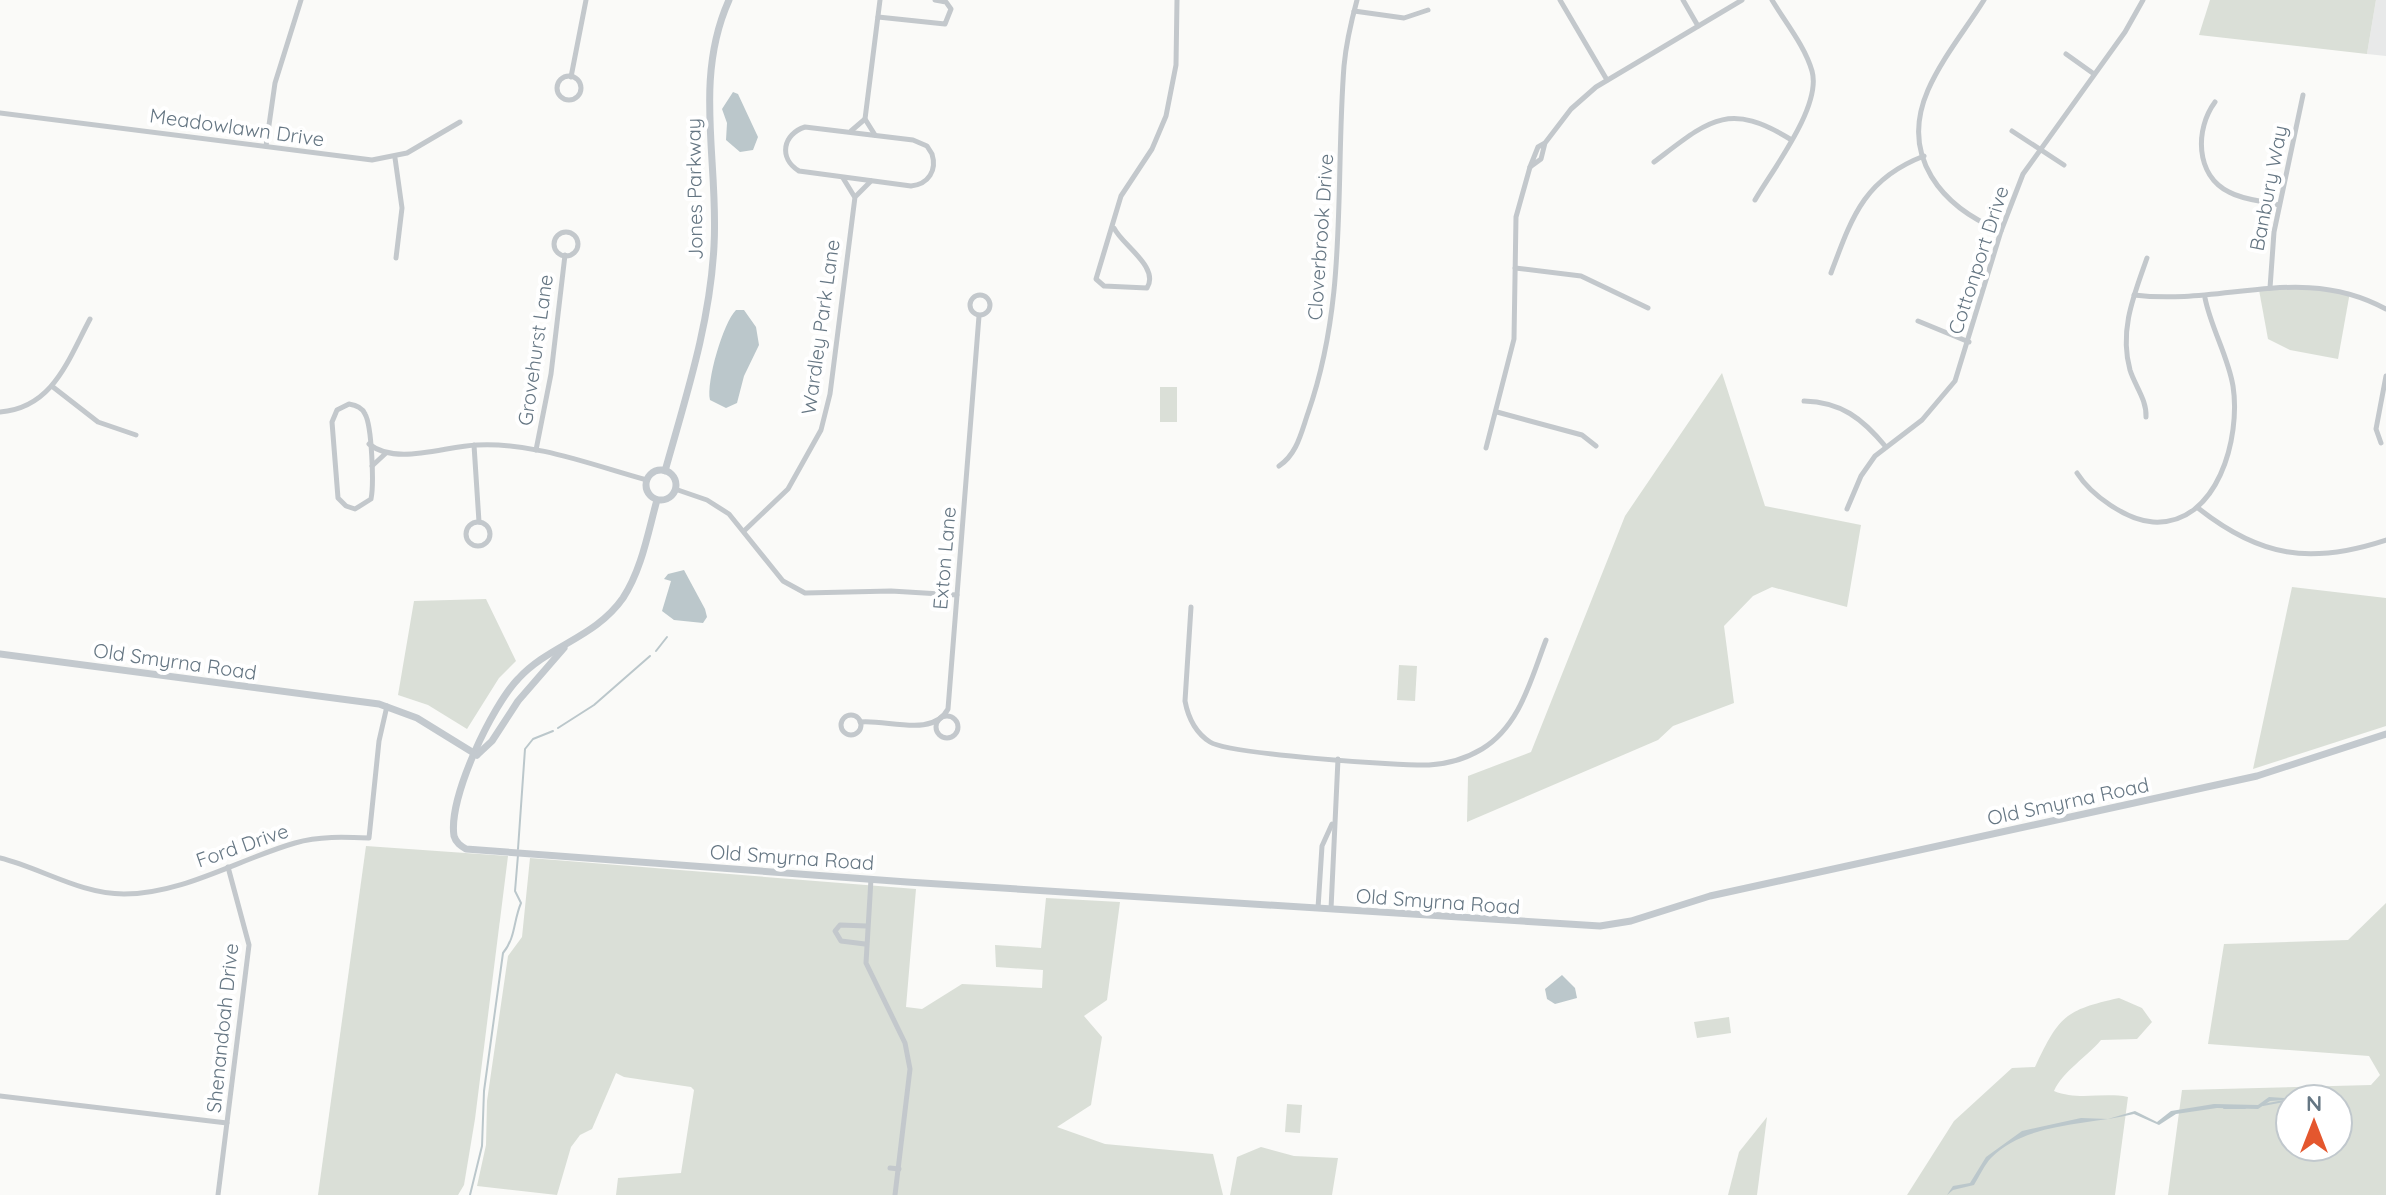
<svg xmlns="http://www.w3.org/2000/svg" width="2386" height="1195" font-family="Quicksand,sans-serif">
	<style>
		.built { fill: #e8e9e9 }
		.green { fill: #dadfd7; fill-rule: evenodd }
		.water { fill: #bbc7cb }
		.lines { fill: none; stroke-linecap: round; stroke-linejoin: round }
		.stream { stroke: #bbc7cb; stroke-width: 2 }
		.street { stroke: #c3c8cc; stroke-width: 5 }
		.secondary { stroke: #c3c9ce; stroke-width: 7 }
		.labels { text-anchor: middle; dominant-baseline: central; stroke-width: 8; stroke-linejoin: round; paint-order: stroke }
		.street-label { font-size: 20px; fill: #657683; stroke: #fff }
	</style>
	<rect width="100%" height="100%" fill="#fafaf8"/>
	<polygon class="built" points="2376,0 2386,0 2386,56 2367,54"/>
	<g class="green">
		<polygon points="2210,0 2376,0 2367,54 2199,35"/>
		<polygon points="2308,286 2350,292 2338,359 2290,350 2268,339 2259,290"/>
		<polygon points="1722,373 1765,506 1861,525 1847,607 1772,587 1753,596 1724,626 1734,703 1673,726 1658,740 1467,822 1468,776 1531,752 1625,516"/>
		<rect x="1160" y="387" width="17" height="35"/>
		<polygon points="2292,587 2386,598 2386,726 2253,769"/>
		<polygon points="486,599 516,661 499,678 467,729 428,705 398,695 414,601"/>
		<polygon points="1399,665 1417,666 1415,701 1397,700"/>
		<polygon points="366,846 508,856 475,1119 464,1185 458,1195 318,1195"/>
		<polygon points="530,858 916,889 906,1007 922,1009 962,984 1042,988 1043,970 996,967 995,945 1041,948 1046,898 1120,902 1107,1000 1084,1016 1102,1037 1091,1105 1057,1127 1105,1144 1213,1154 1223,1195 616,1195 618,1178 681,1173 694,1090 691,1087 624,1077 616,1073 592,1129 580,1135 571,1147 557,1195 477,1186 486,1145 487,1101 508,956 522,937"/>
		<path d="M2386,903V1195H2168L2182,1090L2371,1085L2380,1075L2369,1056L2208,1044L2224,944L2348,940ZM2290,1099H2338V1147H2290Z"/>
		<path d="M2119,998L2142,1008L2152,1022L2137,1039L2101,1040C2087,1057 2063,1071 2054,1091C2078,1101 2103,1092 2128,1097L2115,1195H1907L1954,1121L2012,1068L2035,1067C2059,1016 2065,1010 2119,998Z"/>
		<polygon points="1729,1017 1731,1033 1697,1038 1694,1022"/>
		<polygon points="1287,1104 1302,1105 1300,1133 1285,1132"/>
		<polygon points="1767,1117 1757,1195 1728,1195 1739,1152"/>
		<polygon points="1261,1147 1294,1156 1338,1158 1332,1195 1230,1195 1237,1157"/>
	</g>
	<g class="water">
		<polygon points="733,92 738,94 758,137 753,150 740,152 726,140 727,123 722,109"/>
		<path d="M736,310H744L756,327L759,345L744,376L737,403L726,408L710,400C706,382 723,323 736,310Z"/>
		<polygon points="684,570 705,609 707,617 703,623 674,620 662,611 671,581 664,579 668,574"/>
		<polygon points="1562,975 1575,988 1577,998 1555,1004 1547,999 1545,989"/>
		<path d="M2269,1097L2299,1099L2270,1101L2258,1109L2217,1108L2176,1114L2159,1125L2134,1114C2089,1125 2026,1122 1991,1158C1985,1164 1979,1177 1974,1185L1953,1190L1947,1195L1953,1186L1970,1183L1986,1157L2022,1131L2081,1118L2108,1119L2135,1111L2157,1122L2171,1111L2214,1104L2258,1105Z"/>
	</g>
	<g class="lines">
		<g class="stream">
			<polyline points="656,651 667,637"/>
			<polyline points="558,728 594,705 650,656"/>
			<polyline points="518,849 525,749 533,739 553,731"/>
			<polyline points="2263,1105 2284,1101"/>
			<polyline points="2224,1108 2245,1108"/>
			<path d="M470,1195L482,1146L484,1091L503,953C516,937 513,922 521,903L515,891L518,855"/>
		</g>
		<g class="street">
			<polyline points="1560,0 1607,80"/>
			<polyline points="1683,0 1698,26"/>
			<path d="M1984,0C1966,29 1942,58 1928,90C1899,157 1942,207 2001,231"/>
			<polyline points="1354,11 1404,18 1428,10"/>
			<polyline points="878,17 945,24 951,9 946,2 935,0"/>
			<polyline points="2066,54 2094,74"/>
			<circle cx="569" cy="88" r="12"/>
			<polyline points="571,77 586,0"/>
			<path d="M2215,102C2195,129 2195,175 2229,192C2243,200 2263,201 2279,205"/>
			<polyline points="0,113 372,160 407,153 460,122"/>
			<path d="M805,127L913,140L927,146L932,154C937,170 929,184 911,186L799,171C778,158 783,134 805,127Z"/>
			<polyline points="851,131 865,119"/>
			<polyline points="2012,131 2064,165"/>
			<polyline points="875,135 865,119 880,0"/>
			<polyline points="1545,143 1541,159 1530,167 1538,147 1545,143 1571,109 1596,87 1742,0"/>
			<polyline points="266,146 275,83 301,0"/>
			<polyline points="395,158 402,208 396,258"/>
			<path d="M1654,162C1707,122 1727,100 1790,139"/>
			<polyline points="843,178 854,196"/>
			<path d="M1755,200C1773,169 1822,106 1812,71C1805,46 1785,22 1772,0"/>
			<path d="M1114,228C1122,245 1160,267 1147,288L1104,286L1096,279L1121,196L1152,149L1166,116L1176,65L1177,0"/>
			<circle cx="566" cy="244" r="12"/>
			<polyline points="1515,268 1581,276 1648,308"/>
			<path d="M1831,273C1852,217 1864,179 1924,156"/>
			<polyline points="2270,288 2274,232 2303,95"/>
			<circle cx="980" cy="305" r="10"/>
			<path d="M2134,295C2224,306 2302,263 2386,309"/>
			<polyline points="1918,321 1969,342"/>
			<polyline points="53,387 98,422 136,435"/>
			<path d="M1804,401C1841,402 1862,418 1886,447"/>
			<path d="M349,404C356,405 362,407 365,414C372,426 374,485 371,499L355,509L346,506L338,498L332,422L337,410Z"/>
			<path d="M0,412C53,408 68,360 90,319"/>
			<polyline points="1497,412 1582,435 1596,446"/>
			<path d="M2146,417C2147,400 2135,386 2130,370C2119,330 2134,295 2147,258"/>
			<polyline points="2381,443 2376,429 2386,376"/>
			<path d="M369,444C396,466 445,446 477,445C535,442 592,465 647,480"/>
			<polyline points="474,445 479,522"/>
			<polyline points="1486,448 1514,339 1516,217 1530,167"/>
			<polyline points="536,450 551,374 565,255"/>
			<polyline points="372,466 386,453"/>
			<path d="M1279,466C1297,454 1301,433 1308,413C1348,299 1335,184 1344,66C1346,44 1351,22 1357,0"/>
			<path d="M2077,473C2091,495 2126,520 2153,522C2218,526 2241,437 2233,386C2228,356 2211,328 2205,298"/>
			<polyline points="675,489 707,500 729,514 783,581 805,593 891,591 957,595"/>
			<path d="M2198,508C2260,557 2310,565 2386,540"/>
			<polyline points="1847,509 1861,476 1875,456 1922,420 1955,381 2001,231 2023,174 2125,32 2143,0"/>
			<circle cx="478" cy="534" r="12"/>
			<polyline points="744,531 788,489 821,430 830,394 855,197 871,181"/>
			<path d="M1191,607L1185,701C1188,717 1196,733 1210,742C1228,754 1400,766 1429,765C1447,764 1467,758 1482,749C1520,726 1531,679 1546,640"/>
			<circle cx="851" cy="725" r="10"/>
			<circle cx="947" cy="727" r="11"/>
			<path d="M860,722C887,719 933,738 948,709L979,316"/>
			<path d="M0,858C41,868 80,894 124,894C183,894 239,859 295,843C319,836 344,837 369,838L379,741L387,706"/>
			<polyline points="871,879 866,963 905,1043 910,1069 895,1195"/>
			<polyline points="1318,908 1322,846 1332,824"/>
			<polyline points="1331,909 1338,759"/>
			<polyline points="865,944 841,941 835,931 840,925 867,926"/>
			<polyline points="0,1096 227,1123"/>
			<polyline points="890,1168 899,1169"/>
			<polyline points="218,1195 249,945 228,867"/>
		</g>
		<g class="secondary">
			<circle cx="661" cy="485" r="15"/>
			<path d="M665,471C686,396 710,324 714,246C719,162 693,80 729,0"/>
			<path d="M657,500C648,532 642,569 623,598C595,638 549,645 518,679C492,706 448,798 454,836C456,843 461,846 466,849L907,882L1600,926L1631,921L1710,896L2257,776L2386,734"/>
			<polyline points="0,654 379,704 417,718 477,755"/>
			<polyline points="477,755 492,741 518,701 564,648"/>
		</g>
	</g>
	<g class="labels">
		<g class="street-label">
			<text transform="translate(237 127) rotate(8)">Meadowlawn Drive</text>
			<text transform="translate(2268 188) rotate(-79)">Banbury Way</text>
			<text transform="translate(694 189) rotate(-91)">Jones Parkway</text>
			<text transform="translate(1320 237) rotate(-86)">Cloverbrook Drive</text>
			<text transform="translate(1978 260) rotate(-72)">Cottonport Drive</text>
			<text transform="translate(820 327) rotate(-82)">Wardley Park Lane</text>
			<text transform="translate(535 350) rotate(-82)">Grovehurst Lane</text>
			<text transform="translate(944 558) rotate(-85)">Exton Lane</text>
			<text transform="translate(175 661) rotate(8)">Old Smyrna Road</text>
			<text transform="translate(2068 801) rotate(-12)">Old Smyrna Road</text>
			<text transform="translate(242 845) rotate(-19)">Ford Drive</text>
			<text transform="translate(792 857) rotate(4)">Old Smyrna Road</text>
			<text transform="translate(1438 901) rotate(4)">Old Smyrna Road</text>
			<text transform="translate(222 1028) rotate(-84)">Shenandoah Drive</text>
		</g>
	</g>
	<g transform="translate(2314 1123)"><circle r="38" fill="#ffffff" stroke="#c1c8cd" stroke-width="2"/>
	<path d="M0-6L14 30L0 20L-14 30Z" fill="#e4572e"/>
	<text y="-12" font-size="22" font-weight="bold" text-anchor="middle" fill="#657683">N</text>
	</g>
</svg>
